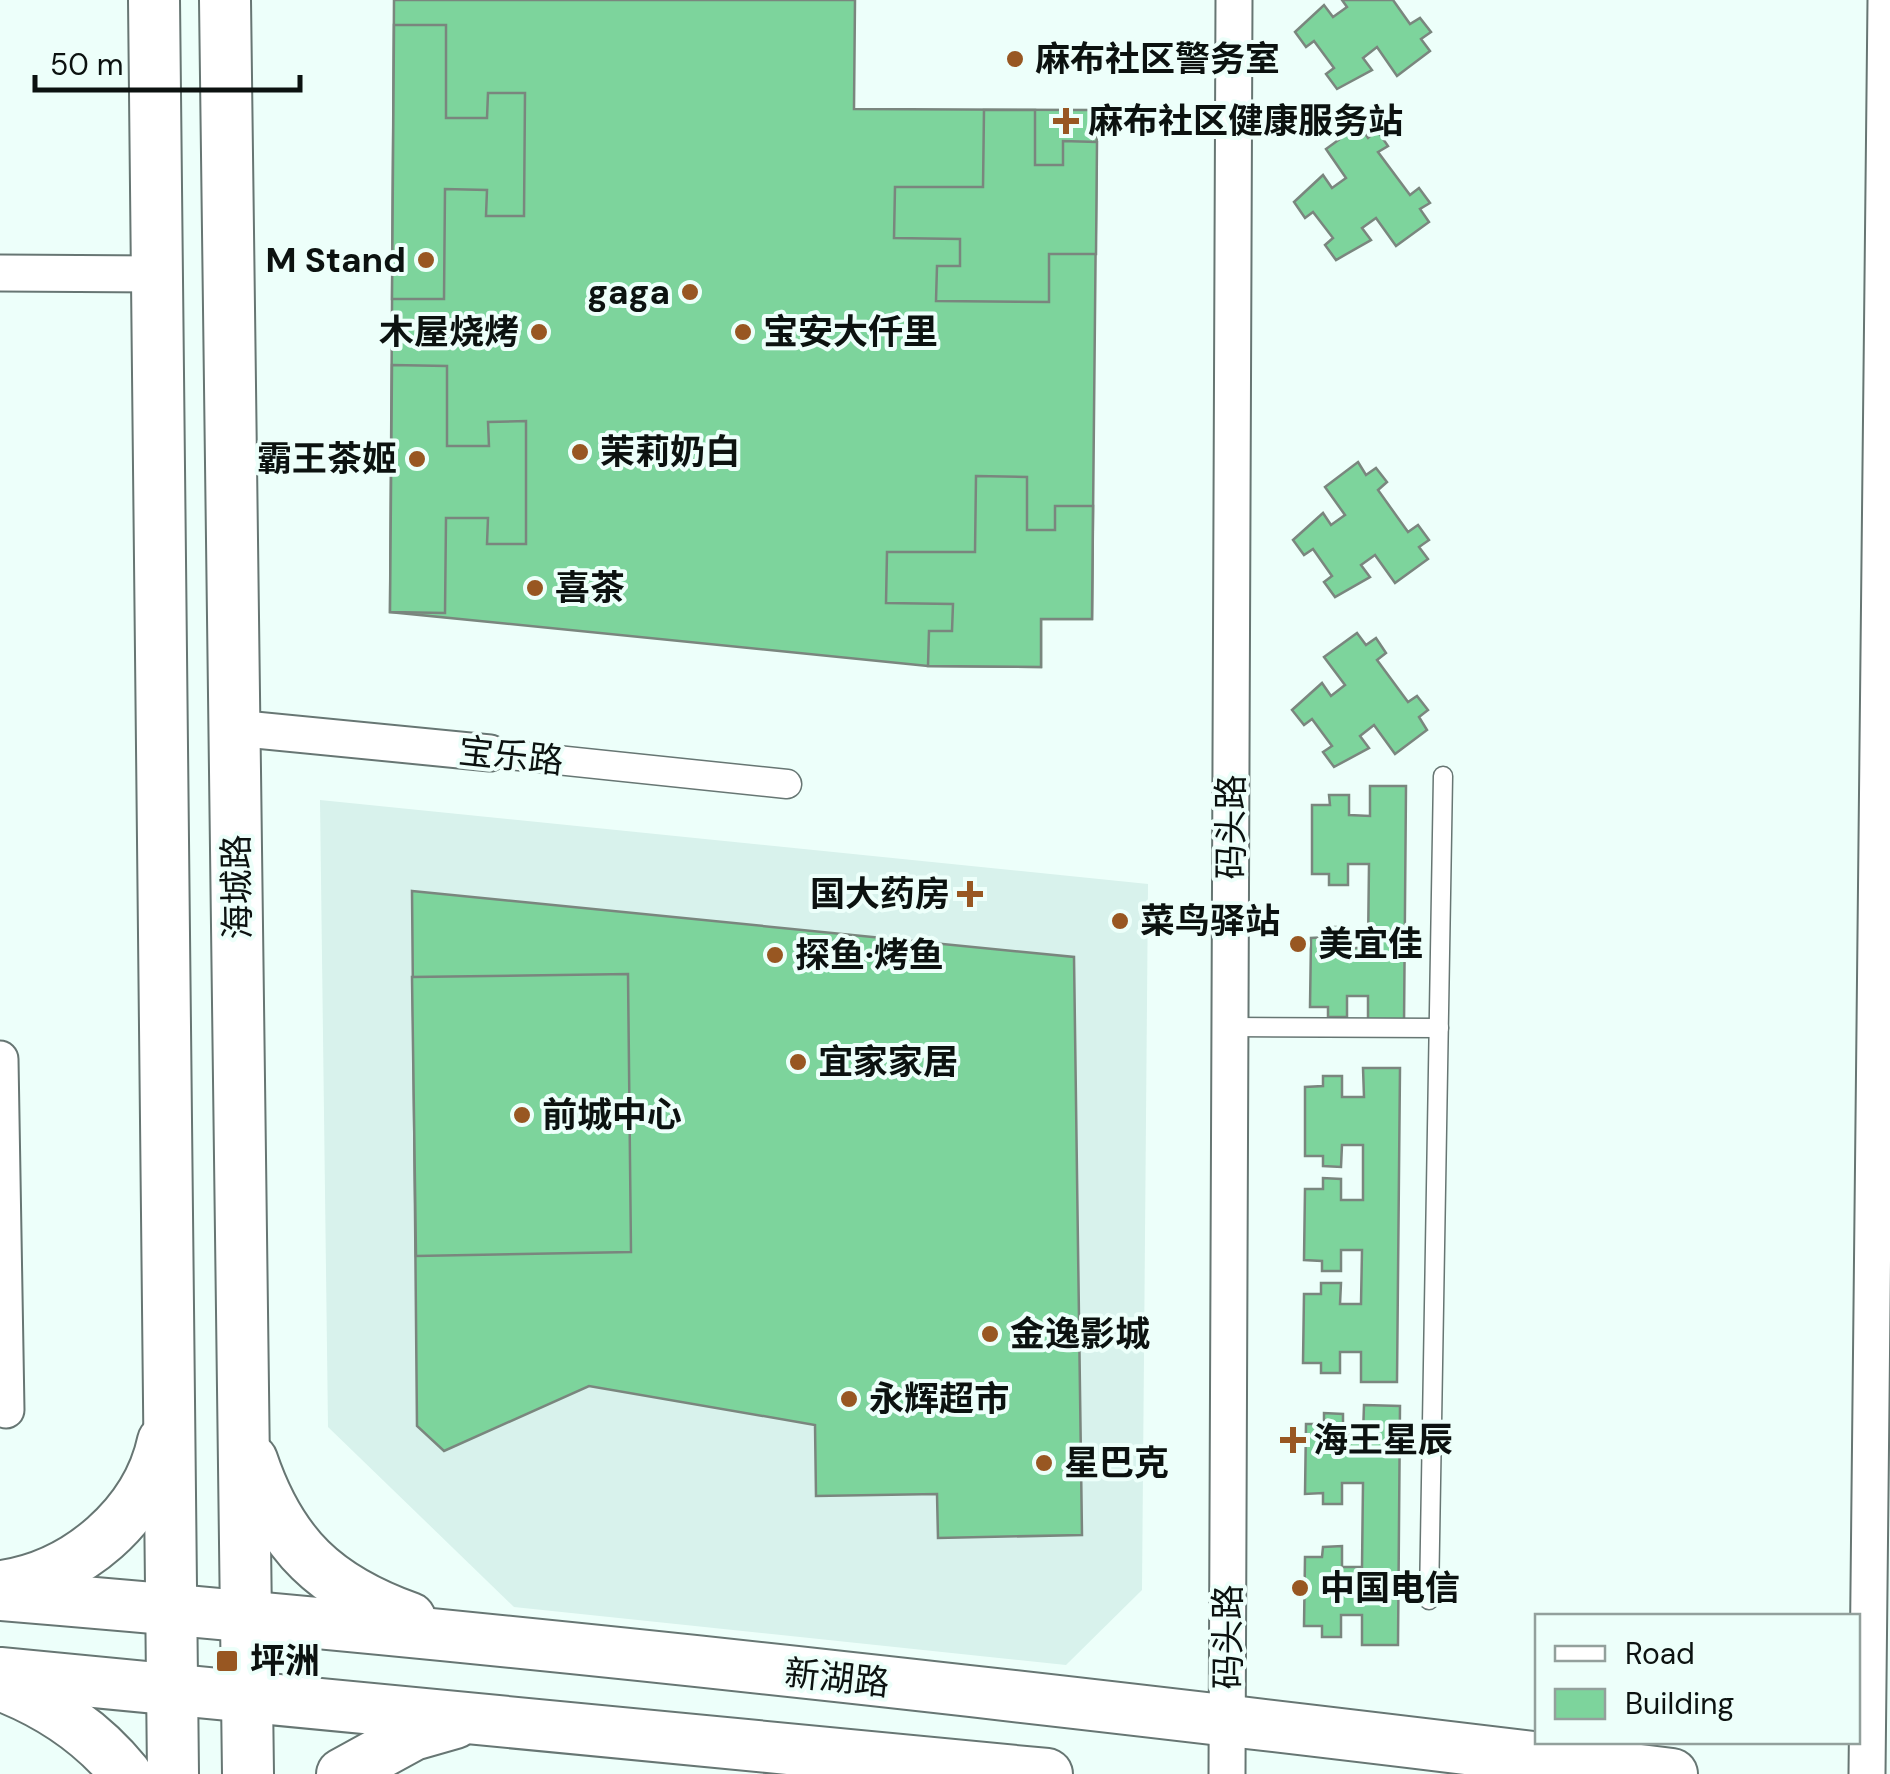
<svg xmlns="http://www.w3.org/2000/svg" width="1890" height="1774" font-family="'DM Sans','Noto Sans SC',sans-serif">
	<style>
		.built { fill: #d8f2ec }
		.building { fill: #7dd49c; stroke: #7a867e; stroke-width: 2.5 }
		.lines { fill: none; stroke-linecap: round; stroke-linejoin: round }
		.service-casing { stroke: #677673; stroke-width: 21 }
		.pedestrian-casing { stroke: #677673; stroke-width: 31 }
		.minor-casing { stroke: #677673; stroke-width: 39 }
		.secondary-casing { stroke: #677673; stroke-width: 54 }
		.service { stroke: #fff; stroke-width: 18 }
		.pedestrian { stroke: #fff; stroke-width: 28 }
		.minor { stroke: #fff; stroke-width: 35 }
		.secondary { stroke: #fff; stroke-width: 50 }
		.poi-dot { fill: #985722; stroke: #edfffa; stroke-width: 4 }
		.labels { text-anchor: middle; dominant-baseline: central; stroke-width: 8; stroke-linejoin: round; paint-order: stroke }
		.poi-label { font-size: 35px; font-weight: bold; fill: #0c1210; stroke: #edfffa; text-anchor: start }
		.street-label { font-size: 35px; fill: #0c1210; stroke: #edfffa }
	</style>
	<rect width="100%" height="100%" fill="#edfffa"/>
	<polygon class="built" points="320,800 1148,884 1142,1590 1066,1665 514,1607 328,1427"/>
	<g class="building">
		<polygon points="394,0 855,0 854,109 1097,110 1092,619 1041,619 1041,667 928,666 390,612"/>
		<polygon points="1342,0 1393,0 1410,24 1420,18 1431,32 1421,39 1430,51 1397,76 1377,47 1363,58 1372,70 1337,89 1326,74 1334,68 1314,41 1306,47 1295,32 1324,5 1333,17 1347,7"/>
		<polygon points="394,25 446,25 446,118 487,118 488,93 525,93 524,216 486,216 487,190 445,189 444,299 392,299"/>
		<polygon points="984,110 1035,110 1035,165 1063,165 1063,141 1097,142 1096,254 1049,254 1049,302 936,301 937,266 960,266 960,239 894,238 895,187 983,187"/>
		<polygon points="1359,125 1368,138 1377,130 1388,146 1378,152 1410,195 1419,188 1430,203 1420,209 1429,222 1396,246 1376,218 1362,228 1371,240 1336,260 1325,245 1333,238 1313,212 1305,218 1294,202 1323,175 1332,188 1346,178 1326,149"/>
		<polygon points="392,365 447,366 447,446 489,446 488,422 526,421 526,544 487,544 488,518 446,518 445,613 390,612"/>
		<polygon points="1358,462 1366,475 1376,468 1387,482 1378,490 1408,532 1418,525 1429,540 1419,547 1428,559 1395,583 1375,555 1361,565 1370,577 1335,597 1324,582 1332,576 1313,549 1304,555 1293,540 1323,513 1331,525 1345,515 1325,487"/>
		<polygon points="976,476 1027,477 1027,530 1055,530 1055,506 1093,506 1092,619 1041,619 1041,667 928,666 929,631 952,631 953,604 886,603 887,552 975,552"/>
		<polygon points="1357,633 1366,645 1376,638 1386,653 1377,660 1408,702 1417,696 1428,710 1419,717 1427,730 1395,754 1374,725 1360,736 1369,748 1334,767 1323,752 1332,746 1312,719 1304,725 1292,710 1322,683 1331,696 1345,685 1324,657"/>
		<polygon points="1370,786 1406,786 1404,1026 1368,1026 1368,996 1347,996 1347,1017 1328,1017 1328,1007 1310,1007 1311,938 1329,937 1328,927 1348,927 1347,948 1368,948 1369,864 1348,864 1348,885 1329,885 1329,874 1312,874 1312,805 1330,805 1329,795 1349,795 1349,815 1370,816"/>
		<polygon points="412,891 1074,957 1082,1535 938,1538 937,1494 816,1496 815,1425 589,1386 444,1451 417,1426"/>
		<polygon points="628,974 631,1252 416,1256 412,977"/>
		<polygon points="1363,1068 1400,1068 1397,1382 1361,1382 1361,1352 1340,1352 1340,1373 1321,1373 1321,1363 1303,1363 1304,1294 1321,1294 1321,1283 1341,1283 1340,1304 1361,1304 1362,1250 1341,1250 1341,1271 1322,1271 1322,1261 1304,1260 1305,1189 1323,1189 1323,1178 1341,1179 1341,1200 1363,1200 1363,1145 1342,1145 1341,1167 1323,1166 1323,1156 1305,1156 1305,1087 1323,1086 1323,1076 1342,1076 1342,1097 1364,1097"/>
		<polygon points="1364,1405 1400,1406 1398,1645 1362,1645 1362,1615 1341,1615 1341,1637 1322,1637 1322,1626 1304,1626 1305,1557 1322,1557 1323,1547 1342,1546 1342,1567 1362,1567 1363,1483 1342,1483 1342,1504 1323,1504 1323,1493 1305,1494 1306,1424 1324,1424 1324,1413 1343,1414 1343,1435 1363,1435"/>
	</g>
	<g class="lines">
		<defs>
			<g id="service">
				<polyline points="1230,1027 1439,1028"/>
				<polyline points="1429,1600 1443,776"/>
			</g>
			<polyline id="pedestrian" points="490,753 787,784"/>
			<g id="minor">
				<polyline points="0,273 157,274"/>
				<polyline points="235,728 490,753"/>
				<polyline points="0,1059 6,1410"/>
				<polyline points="1227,1774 1234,0"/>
				<polyline points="1867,1774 1886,0"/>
			</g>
			<g id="secondary">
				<polyline points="154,0 173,1774"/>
				<polyline points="225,0 248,1774"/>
				<path d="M252,1460C281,1546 326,1588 410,1618"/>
				<path d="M2,1586C77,1575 147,1516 163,1441"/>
				<path d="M0,1595C558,1641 1116,1706 1672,1774"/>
				<polyline points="0,1673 1047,1774"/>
				<path d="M0,1685C50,1704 92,1732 126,1774"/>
				<polyline points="342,1774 413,1735 455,1723"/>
			</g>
		</defs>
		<use href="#service" class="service-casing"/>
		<use href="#pedestrian" class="pedestrian-casing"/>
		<use href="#minor" class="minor-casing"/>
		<use href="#secondary" class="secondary-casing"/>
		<use href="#service" class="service"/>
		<use href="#pedestrian" class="pedestrian"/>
		<use href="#minor" class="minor"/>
		<use href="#secondary" class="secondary"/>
	</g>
	<g class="poi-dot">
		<circle cx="1015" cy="59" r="10"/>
		<path d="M1061 106h10v10h10v10h-10v10h-10v-10h-10v-10h10z"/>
		<circle cx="426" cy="260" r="10"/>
		<circle cx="690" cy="292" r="10"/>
		<circle cx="539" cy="332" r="10"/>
		<circle cx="743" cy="332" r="10"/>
		<circle cx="580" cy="452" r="10"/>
		<circle cx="417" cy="459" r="10"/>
		<circle cx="535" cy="588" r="10"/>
		<path d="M965 879h10v10h10v10h-10v10h-10v-10h-10v-10h10z"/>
		<circle cx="1120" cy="921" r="10"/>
		<circle cx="1298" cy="944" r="10"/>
		<circle cx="775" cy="955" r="10"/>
		<circle cx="798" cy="1062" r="10"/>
		<circle cx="522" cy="1115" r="10"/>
		<circle cx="990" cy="1334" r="10"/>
		<circle cx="849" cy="1399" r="10"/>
		<path d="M1288 1425h10v10h10v10h-10v10h-10v-10h-10v-10h10z"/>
		<circle cx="1044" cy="1463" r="10"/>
		<circle cx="1300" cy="1588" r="10"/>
		<rect x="215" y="1649" width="24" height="24" rx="5"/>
	</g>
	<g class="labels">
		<g class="poi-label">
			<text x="1035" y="59">麻布社区警务室</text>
			<text x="1088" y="121">麻布社区健康服务站</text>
			<text x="406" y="260" text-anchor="end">M Stand</text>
			<text x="670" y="292" text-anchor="end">gaga</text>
			<text x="519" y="332" text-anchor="end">木屋烧烤</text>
			<text x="763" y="332">宝安大仟里</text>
			<text x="600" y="452">茉莉奶白</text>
			<text x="397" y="459" text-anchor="end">霸王茶姬</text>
			<text x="555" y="588">喜茶</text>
			<text x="950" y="894" text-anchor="end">国大药房</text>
			<text x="1140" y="921">菜鸟驿站</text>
			<text x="1318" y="944">美宜佳</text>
			<text x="795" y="955">探鱼·烤鱼</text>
			<text x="818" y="1062">宜家家居</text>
			<text x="542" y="1115">前城中心</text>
			<text x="1010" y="1334">金逸影城</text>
			<text x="869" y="1399">永辉超市</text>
			<text x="1313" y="1440">海王星辰</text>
			<text x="1064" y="1463">星巴克</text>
			<text x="1320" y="1588">中国电信</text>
			<text x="250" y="1661">坪洲</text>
		</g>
		<g class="street-label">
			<text transform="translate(511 756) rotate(6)">宝乐路</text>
			<text transform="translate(1231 827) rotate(-90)">码头路</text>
			<text transform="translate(237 887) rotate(-91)">海城路</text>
			<text transform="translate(1228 1637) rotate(-90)">码头路</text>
			<text transform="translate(837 1678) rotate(6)">新湖路</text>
		</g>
	</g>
	<rect x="1535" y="1614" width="325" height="130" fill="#edfffa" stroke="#93a09c" stroke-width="2.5"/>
	<rect x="1555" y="1646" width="50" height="15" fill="#ffffff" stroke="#93a09c" stroke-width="2.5"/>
	<text x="1625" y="1664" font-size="30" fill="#0c1210">Road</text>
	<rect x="1555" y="1689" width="50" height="30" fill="#7dd49c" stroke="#93a09c" stroke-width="2.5"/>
	<text x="1625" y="1714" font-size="30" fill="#0c1210">Building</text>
	<path d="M35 75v15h265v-15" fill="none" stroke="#0c1210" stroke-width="5"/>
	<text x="50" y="75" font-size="30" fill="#0c1210" stroke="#edfffa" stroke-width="8" paint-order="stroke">50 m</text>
</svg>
